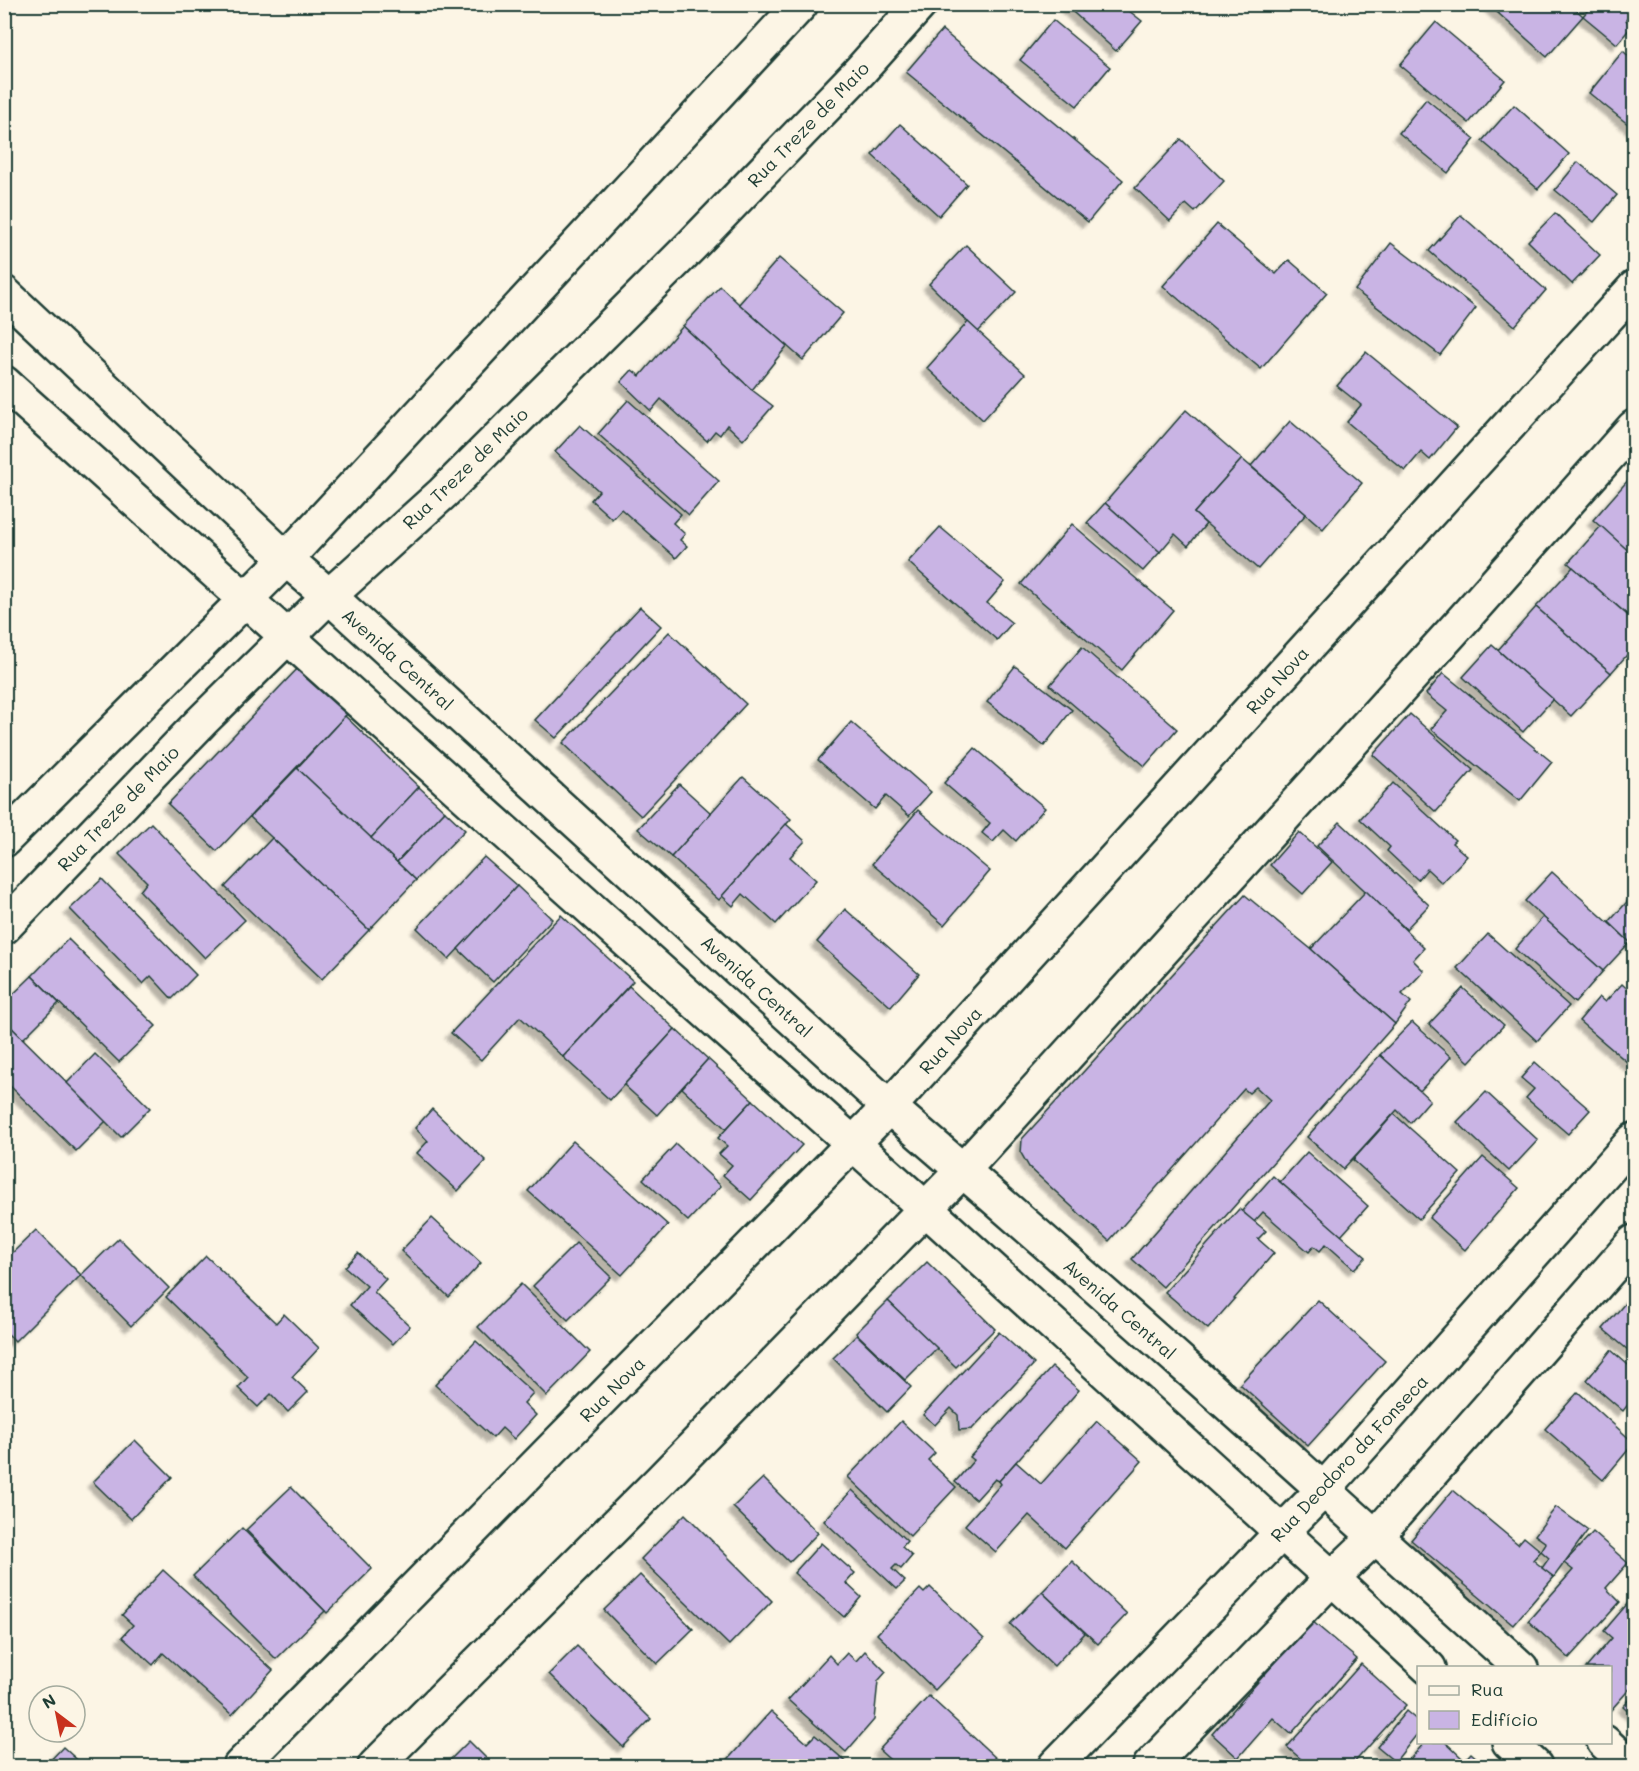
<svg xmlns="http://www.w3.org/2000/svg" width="1639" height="1771" font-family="Mali,sans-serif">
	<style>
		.building { fill: #c9b4e4; stroke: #1f3d34; stroke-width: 1.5; filter: url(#shadow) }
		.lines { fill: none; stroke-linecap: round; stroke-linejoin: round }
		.street-casing { stroke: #1f3d34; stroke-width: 38 }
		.street { stroke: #fcf5e5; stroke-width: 33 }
		.labels { text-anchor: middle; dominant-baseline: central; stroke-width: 5; stroke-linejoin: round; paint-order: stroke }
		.street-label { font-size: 18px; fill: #1f3d34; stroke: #fcf5e5 }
	</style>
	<defs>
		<filter id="shadow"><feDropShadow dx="-5.5" dy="5.5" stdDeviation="1.5" flood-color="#0004"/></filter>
	</defs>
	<rect width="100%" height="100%" fill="#fcf5e5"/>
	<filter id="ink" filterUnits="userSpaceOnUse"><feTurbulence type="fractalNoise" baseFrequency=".0167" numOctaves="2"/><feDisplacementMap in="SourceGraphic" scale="12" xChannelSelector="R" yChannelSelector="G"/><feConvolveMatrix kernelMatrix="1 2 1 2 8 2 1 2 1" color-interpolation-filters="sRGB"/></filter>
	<g filter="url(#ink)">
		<g class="building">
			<polygon points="1064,4 1134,4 1128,10 1142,21 1116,51"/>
			<polygon points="1488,4 1570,4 1583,16 1547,57"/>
			<polygon points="1593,4 1634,4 1634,10 1626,20 1632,26 1617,44 1583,16"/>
			<polygon points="1053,20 1110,67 1077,106 1020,60"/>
			<polygon points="1436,22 1505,80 1469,123 1400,65"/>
			<polygon points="942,30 1123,180 1088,222 906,72"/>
			<polygon points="1623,51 1634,61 1634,129 1589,93"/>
			<polygon points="1426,99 1475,139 1448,173 1399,133"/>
			<polygon points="1514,105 1569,154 1538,189 1482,141"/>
			<polygon points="900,124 967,184 939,216 872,155"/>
			<polygon points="1181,139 1224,181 1195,212 1186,204 1170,221 1135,188"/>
			<polygon points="1578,162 1617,195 1594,222 1555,190"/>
			<polygon points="1555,213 1600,255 1572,284 1528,241"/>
			<polygon points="1461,215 1546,290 1515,326 1429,251"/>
			<polygon points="1217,224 1276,274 1289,260 1327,293 1261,369 1163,286"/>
			<polygon points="1391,243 1476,308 1440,355 1355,290"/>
			<polygon points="966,245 1016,292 978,332 929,284"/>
			<polygon points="779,258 843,313 803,360 739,304"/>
			<polygon points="720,286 739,304 787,346 752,390 683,326"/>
			<polygon points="968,322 1025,374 983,420 927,368"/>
			<polygon points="683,326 752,390 773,406 743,440 727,425 720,435 715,431 707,441 661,399 651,411 621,382 632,370 640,376"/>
			<polygon points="1366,352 1457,427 1430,460 1421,452 1405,471 1347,422 1361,405 1337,386"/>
			<polygon points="628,400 719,481 689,515 598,434"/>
			<polygon points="1186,410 1242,459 1194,513 1206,524 1188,546 1175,534 1160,552 1105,503"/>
			<polygon points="1290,421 1362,483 1323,529 1251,466"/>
			<polygon points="580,425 681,514 673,523 685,534 680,540 687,546 676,558 621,509 612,519 591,500 599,491 555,452"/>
			<polygon points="1242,459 1306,514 1258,569 1194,513"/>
			<polygon points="1629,479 1634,484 1634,556 1593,520"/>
			<polygon points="1105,503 1160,552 1143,571 1087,523"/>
			<polygon points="1072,524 1173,610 1122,670 1021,584"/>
			<polygon points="1601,526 1634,556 1634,613 1630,617 1568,563"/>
			<polygon points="940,527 1005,582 987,603 1012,623 997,640 908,562"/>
			<polygon points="1573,567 1634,621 1634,647 1611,673 1536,607"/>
			<polygon points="640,607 661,626 556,738 535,720"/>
			<polygon points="1536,607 1611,673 1571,716 1498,650"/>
			<polygon points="669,632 746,704 641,816 563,743"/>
			<polygon points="1492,645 1553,699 1523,732 1463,677"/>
			<polygon points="1082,647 1177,729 1145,766 1050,685"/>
			<polygon points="300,666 349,712 217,851 168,804"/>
			<polygon points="1015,666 1072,710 1044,746 987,702"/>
			<polygon points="1443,673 1552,762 1520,801 1431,729 1447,711 1426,694"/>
			<polygon points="1410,714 1473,770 1436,812 1373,755"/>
			<polygon points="345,716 419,787 371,838 297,768"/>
			<polygon points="851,722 931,792 909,816 886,796 875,809 818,760"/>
			<polygon points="975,748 1045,808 1016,841 1004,830 993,842 982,833 990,823 944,783"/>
			<polygon points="297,768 416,880 369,930 250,817"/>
			<polygon points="743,777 791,819 719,900 671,857"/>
			<polygon points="1393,783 1455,840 1452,843 1467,856 1442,883 1427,869 1418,880 1387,851 1390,847 1360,819"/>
			<polygon points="679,784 711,813 671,857 638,829"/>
			<polygon points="419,787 445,811 397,862 371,838"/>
			<polygon points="918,810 990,871 944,925 872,864"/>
			<polygon points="445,811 465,830 416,880 397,862"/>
			<polygon points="1340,822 1429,905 1406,929 1317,846"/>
			<polygon points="151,823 245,920 205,958 140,891 147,882 119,854"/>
			<polygon points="786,824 805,841 790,857 816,880 776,924 743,894 733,906 722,896"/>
			<polygon points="1299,832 1332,862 1303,894 1270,865"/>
			<polygon points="272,838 369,930 322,979 225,887"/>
			<polygon points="484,857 517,886 449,959 417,928"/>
			<polygon points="1552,872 1630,942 1603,971 1525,901"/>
			<polygon points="102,879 196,975 172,999 151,976 143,984 70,909"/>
			<polygon points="517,886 552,919 493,982 458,949"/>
			<polygon points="1366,891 1424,948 1413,960 1424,971 1402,994 1411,1002 1395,1024 1311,949"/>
			<polygon points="1634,894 1634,946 1609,922"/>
			<polygon points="1245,895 1311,949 1395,1024 1163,1287 1132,1259 1270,1100 1256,1087 1249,1093 1244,1089 1109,1241 1029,1167 1021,1153 1022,1139"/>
			<polygon points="845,909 919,974 891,1007 817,942"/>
			<polygon points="561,915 633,981 563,1057 520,1017 481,1060 451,1033"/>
			<polygon points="1543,917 1603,971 1575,1003 1515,949"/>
			<polygon points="1488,934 1569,1006 1537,1041 1457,968"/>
			<polygon points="68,939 156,1026 119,1062 32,976"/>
			<polygon points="32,976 59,1003 23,1039 4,1020 4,1003"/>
			<polygon points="1622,984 1634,995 1634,1068 1579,1021 1599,997 1605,1002"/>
			<polygon points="629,986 675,1029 610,1100 563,1057"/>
			<polygon points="1463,988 1504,1025 1469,1062 1429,1024"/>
			<polygon points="4,1020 106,1121 76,1151 4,1080"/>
			<polygon points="1412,1022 1451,1057 1420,1091 1380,1055"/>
			<polygon points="675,1029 708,1059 657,1115 624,1085"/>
			<polygon points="95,1054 150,1108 121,1137 67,1083"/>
			<polygon points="1380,1055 1430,1100 1410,1123 1397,1110 1343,1169 1307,1137"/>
			<polygon points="708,1059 753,1100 726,1129 682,1088"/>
			<polygon points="1535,1062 1590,1110 1568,1134 1526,1098 1534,1089 1521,1078"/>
			<polygon points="1486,1092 1538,1140 1509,1171 1457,1122"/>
			<polygon points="753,1100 802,1145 751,1200 723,1175 732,1165 719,1154 727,1146 718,1138"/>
			<polygon points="432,1109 486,1161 458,1191 417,1153 428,1141 415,1128"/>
			<polygon points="1394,1114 1460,1173 1419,1219 1353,1160"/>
			<polygon points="573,1141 668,1225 622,1275 528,1191"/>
			<polygon points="676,1144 721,1186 688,1221 643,1179"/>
			<polygon points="1307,1152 1368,1206 1341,1236 1280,1182"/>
			<polygon points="1483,1157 1519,1188 1465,1250 1429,1218"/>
			<polygon points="1273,1176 1366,1257 1354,1269 1326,1244 1320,1251 1314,1246 1309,1252 1263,1212 1254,1222 1242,1211"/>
			<polygon points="1239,1209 1266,1231 1258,1239 1274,1253 1208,1329 1165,1292"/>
			<polygon points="432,1218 481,1263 449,1297 401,1251"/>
			<polygon points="36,1230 81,1275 15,1341 4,1330 4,1261"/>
			<polygon points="119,1238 169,1288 131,1326 81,1275"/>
			<polygon points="576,1243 611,1277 568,1320 533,1286"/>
			<polygon points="358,1253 386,1279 374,1292 410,1326 393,1344 350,1305 367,1286 345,1267"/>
			<polygon points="206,1256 276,1323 284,1314 319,1348 292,1377 308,1392 288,1412 271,1394 258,1407 238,1388 248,1377 166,1297"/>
			<polygon points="927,1262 995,1329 956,1367 888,1301"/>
			<polygon points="521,1284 590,1352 547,1396 478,1327"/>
			<polygon points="1632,1295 1634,1297 1634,1355 1603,1329"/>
			<polygon points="1318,1300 1385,1361 1308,1446 1240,1384"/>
			<polygon points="888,1301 937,1348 905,1380 856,1333"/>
			<polygon points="999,1332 1034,1364 972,1429 959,1430 958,1415 951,1408 935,1425 923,1415"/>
			<polygon points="857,1335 911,1387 887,1412 833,1358"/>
			<polygon points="476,1341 533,1393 524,1403 536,1415 514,1439 502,1428 493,1438 435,1385"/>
			<polygon points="1611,1350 1634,1370 1634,1397 1623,1411 1587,1380"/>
			<polygon points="1052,1367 1079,1390 999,1481 995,1479 976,1500 955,1482 974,1460 970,1457"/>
			<polygon points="1578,1392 1634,1443 1603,1480 1545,1429"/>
			<polygon points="901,1421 935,1453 928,1460 956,1487 910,1536 848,1477"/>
			<polygon points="1097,1421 1142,1461 1065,1548 1029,1515 996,1552 965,1525 1001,1484 999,1481 1016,1462 1041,1484"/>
			<polygon points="135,1440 172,1477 131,1519 93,1482"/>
			<polygon points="763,1478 818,1533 789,1562 733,1507"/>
			<polygon points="291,1487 372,1569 327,1613 246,1530"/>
			<polygon points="852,1490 907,1541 902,1547 912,1556 901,1569 896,1565 892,1569 905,1581 897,1589 824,1521"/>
			<polygon points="1453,1490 1518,1544 1524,1537 1541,1551 1533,1560 1554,1577 1513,1625 1411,1540"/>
			<polygon points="1556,1507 1588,1530 1554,1577 1542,1568 1549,1558 1541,1551 1546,1543 1535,1535"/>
			<polygon points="685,1514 772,1601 729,1645 641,1559"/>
			<polygon points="242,1528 325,1611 276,1659 193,1576"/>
			<polygon points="1593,1532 1628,1563 1606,1588 1620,1602 1569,1658 1528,1621 1573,1570 1564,1563"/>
			<polygon points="821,1543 855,1573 846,1583 861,1597 844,1617 794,1573"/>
			<polygon points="1072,1561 1127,1614 1098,1644 1042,1592"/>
			<polygon points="163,1570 273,1670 232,1715 163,1653 153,1665 122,1637 133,1625 122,1615"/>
			<polygon points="640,1575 693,1629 657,1664 604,1610"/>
			<polygon points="930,1587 984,1639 935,1690 877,1634 920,1589 924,1593"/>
			<polygon points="1042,1592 1085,1633 1054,1666 1010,1624"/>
			<polygon points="1634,1596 1634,1684 1610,1711 1610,1668 1586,1668 1612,1638 1604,1631"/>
			<polygon points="1312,1621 1357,1659 1291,1734 1273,1718 1238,1758 1212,1734"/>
			<polygon points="577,1646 651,1719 623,1747 549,1674"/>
			<polygon points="865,1651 886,1672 878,1681 874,1720 846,1752 788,1700 829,1655 837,1664 847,1653 856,1661"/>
			<polygon points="1361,1664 1406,1705 1351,1766 1309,1766 1287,1747"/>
			<polygon points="1634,1694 1634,1716 1623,1706"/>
			<polygon points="929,1696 997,1759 991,1766 897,1766 879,1750"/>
			<polygon points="771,1711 807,1743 815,1735 851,1766 722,1766"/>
			<polygon points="1406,1711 1418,1721 1418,1733 1395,1762 1377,1747"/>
			<polygon points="469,1741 494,1766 444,1766"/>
			<polygon points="1425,1742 1445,1742 1462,1758 1455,1766 1404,1766"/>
			<polygon points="63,1747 84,1766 45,1766"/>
			<polygon points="1471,1753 1486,1766 1459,1766"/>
		</g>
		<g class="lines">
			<defs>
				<g id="street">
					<path d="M4,293L286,559L329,596L889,1107C1103,1290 1312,1479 1521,1668"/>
					<polyline points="4,383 926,1209 1332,1578 1429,1668"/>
					<polyline points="4,840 286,559 801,4"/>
					<polyline points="4,927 201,722 329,596 443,493 692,245 860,71 920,4"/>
					<polyline points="1509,1742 1535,1766"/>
					<polyline points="1604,1742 1630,1766"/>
					<polyline points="240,1766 889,1107 1634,288"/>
					<polyline points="375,1766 661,1480 963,1170 1461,622 1634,427"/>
					<polyline points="1055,1766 1324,1489 1634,1140"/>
					<polyline points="1150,1766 1332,1578 1376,1536 1634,1242"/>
				</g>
			</defs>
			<use href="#street" class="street-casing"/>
			<use href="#street" class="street"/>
		</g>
	</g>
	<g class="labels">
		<g class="street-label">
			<text transform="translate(808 124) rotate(-46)">Rua Treze de Maio</text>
			<text transform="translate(465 468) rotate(-44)">Rua Treze de Maio</text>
			<text transform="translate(398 659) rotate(42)">Avenida Central</text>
			<text transform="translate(1277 680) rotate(-48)">Rua Nova</text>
			<text transform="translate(118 808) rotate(-46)">Rua Treze de Maio</text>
			<text transform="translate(757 986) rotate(42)">Avenida Central</text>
			<text transform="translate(950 1040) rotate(-48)">Rua Nova</text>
			<text transform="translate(1120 1309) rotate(41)">Avenida Central</text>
			<text transform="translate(612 1389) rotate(-45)">Rua Nova</text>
			<text transform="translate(1349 1458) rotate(-47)">Rua Deodoro da Fonseca</text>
		</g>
	</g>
	<rect width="1639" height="1771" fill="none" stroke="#fcf5e5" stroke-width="24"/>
	<rect x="12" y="12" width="1615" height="1747" fill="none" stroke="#1f3d34" stroke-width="2" filter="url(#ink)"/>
	<rect x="1417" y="1666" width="195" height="78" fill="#fcf5e5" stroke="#a4ab9e" stroke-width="1.5"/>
	<rect x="1429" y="1686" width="30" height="9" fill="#fcf5e5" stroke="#a4ab9e" stroke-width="1.5"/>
	<text x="1471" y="1696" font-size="18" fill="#1f3d34">Rua</text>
	<rect x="1429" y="1711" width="30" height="18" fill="#c9b4e4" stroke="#a4ab9e" stroke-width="1.5"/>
	<text x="1471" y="1726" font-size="18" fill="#1f3d34">Edifício</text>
	<g transform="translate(57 1714) rotate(328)"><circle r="28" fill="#fcf5e5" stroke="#a4ab9e" stroke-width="1.5"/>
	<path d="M0-4.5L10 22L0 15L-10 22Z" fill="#c8321e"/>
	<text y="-9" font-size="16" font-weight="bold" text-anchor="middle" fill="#1f3d34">N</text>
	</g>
</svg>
